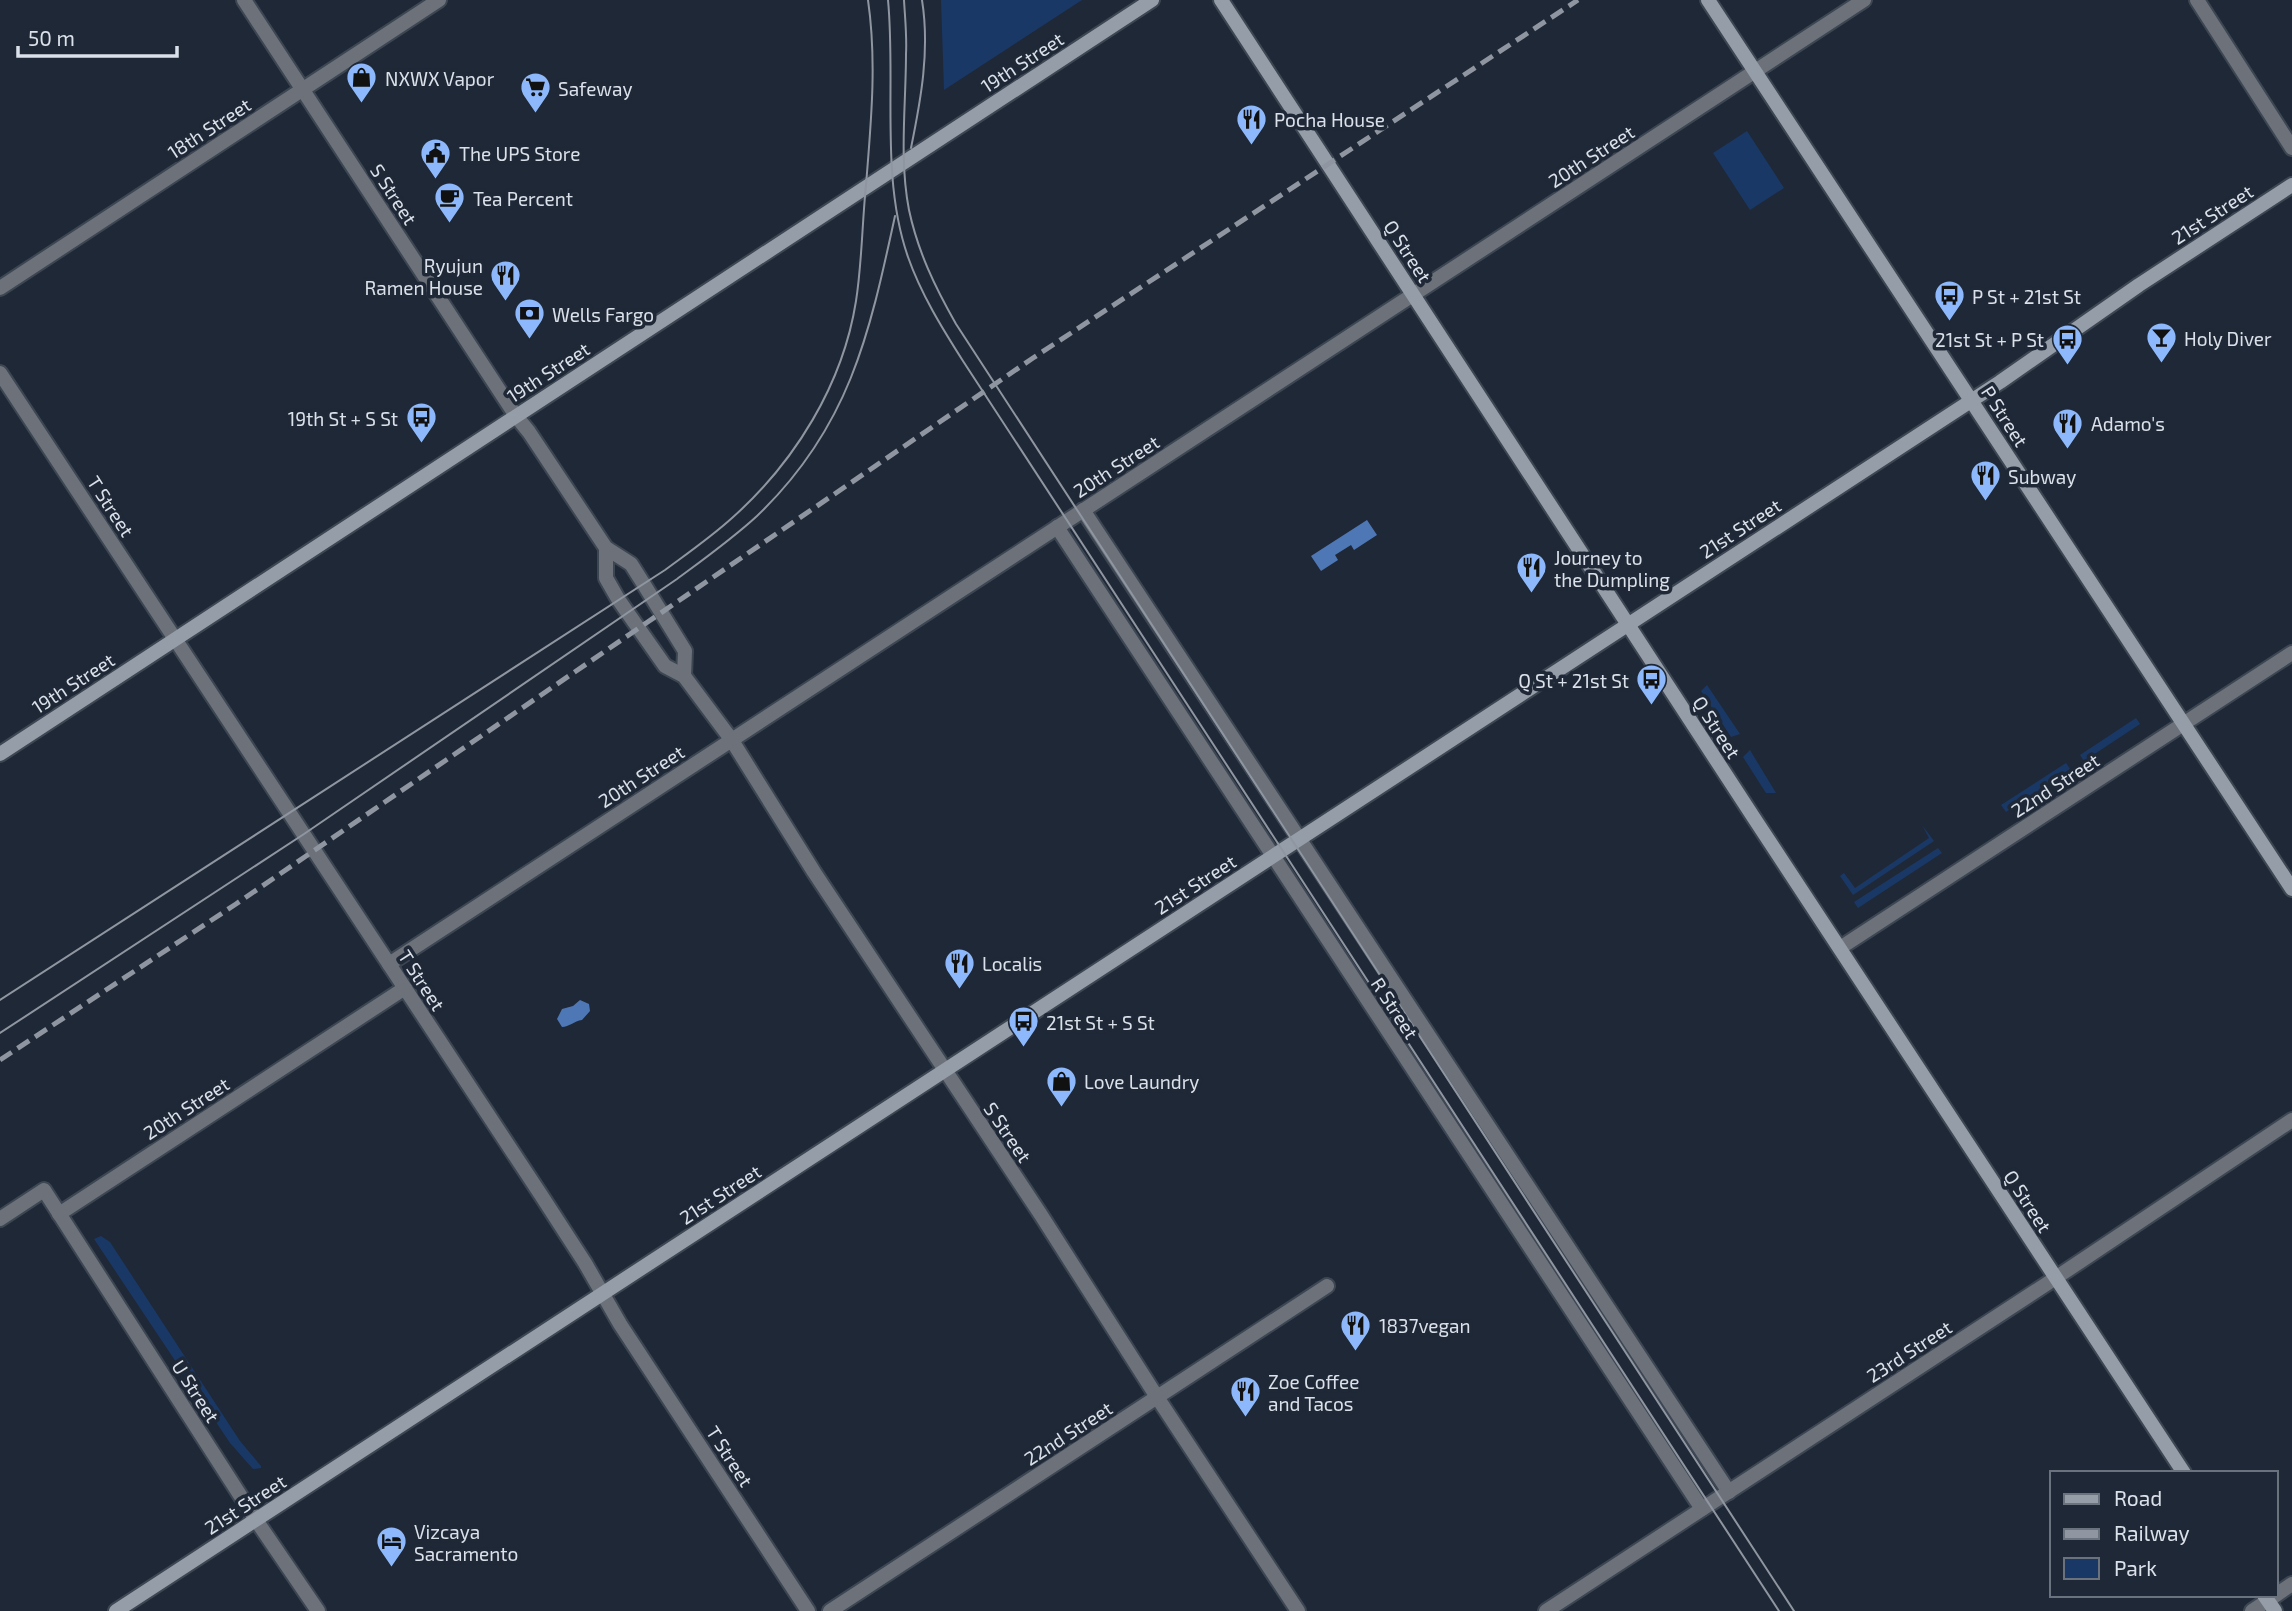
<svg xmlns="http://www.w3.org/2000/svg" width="2292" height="1611" font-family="'Exo 2',sans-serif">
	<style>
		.green { fill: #1a3866 }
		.water { fill: #4e77b5 }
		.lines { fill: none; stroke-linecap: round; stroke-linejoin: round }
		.minor-casing { stroke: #3d4653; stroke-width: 18 }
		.tertiary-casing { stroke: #3d4653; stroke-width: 18 }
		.secondary-casing { stroke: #3d4653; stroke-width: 18 }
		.minor { stroke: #6d727a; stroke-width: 14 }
		.tertiary { stroke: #6d727a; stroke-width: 14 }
		.secondary { stroke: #959da8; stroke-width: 14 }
		.tram { stroke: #8f96a1; stroke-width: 2 }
		.rail { stroke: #8f96a1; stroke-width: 5; stroke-dasharray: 14 7; stroke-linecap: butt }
		.labels { text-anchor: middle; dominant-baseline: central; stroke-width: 7; stroke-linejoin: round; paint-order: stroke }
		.street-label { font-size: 19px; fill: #dbe1ea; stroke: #1f2836 }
		.poi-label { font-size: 19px; fill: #dbe1ea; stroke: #1f2836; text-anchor: start }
	</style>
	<rect width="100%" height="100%" fill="#1f2836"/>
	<g class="green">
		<polygon points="941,0 1082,0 944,90"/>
		<polygon points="1747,131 1784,188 1750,210 1713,153"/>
		<polygon points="1707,685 1740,734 1731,737 1701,691"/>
		<polygon points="2136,718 2140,724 2084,761 2080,755"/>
		<polygon points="1750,750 1776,793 1766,793 1743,757"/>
		<polygon points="2066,763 2071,770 2006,812 2001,805"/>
		<polygon points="1922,825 1934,841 1853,895 1840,876 1844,873 1855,888 1929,838"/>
		<polygon points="1938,848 1942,853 1858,908 1854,902"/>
		<polygon points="101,1236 110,1242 240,1441 261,1466 261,1468 253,1469 230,1443 94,1239"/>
	</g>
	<g class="water">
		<polygon points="1367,520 1377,535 1354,550 1351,545 1335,555 1338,560 1321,571 1311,556"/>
		<path d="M580,1000L589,1004L590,1011L582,1020C574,1021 569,1027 562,1027L557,1019L562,1009L573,1006Z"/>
	</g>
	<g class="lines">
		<defs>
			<g id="minor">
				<polyline points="244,0 516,416 529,432 606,548 631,564 643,583 685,651 684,676"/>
				<polyline points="2197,0 2292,148"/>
				<polyline points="0,288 439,0"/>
				<polyline points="1083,510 1729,1492"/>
				<polyline points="1057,527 1702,1509"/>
				<polyline points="606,548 606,578 618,599 665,666 684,676 731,739 814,872 1041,1215 1157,1397 1298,1611"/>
				<polyline points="1840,948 2292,653"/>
				<polyline points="389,964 1864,0"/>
				<polyline points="59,1214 405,988"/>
				<polyline points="0,1219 44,1190 256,1520 318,1611"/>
				<polyline points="2276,1595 2292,1584"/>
				<polyline points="830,1611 1327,1286"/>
				<polyline points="1546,1611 2045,1285 2292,1120"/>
				<polyline points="2252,1611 2276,1595"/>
			</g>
			<polyline id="tertiary" points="0,373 541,1195 585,1263 620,1324 808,1611"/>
			<g id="secondary">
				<polyline points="1221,0 1754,818 2184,1473"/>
				<polyline points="1708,0 2292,889"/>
				<polyline points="0,754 1152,0"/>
				<polyline points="2264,1595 2275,1611"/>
				<polyline points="116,1611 2000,382 2139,285 2292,185"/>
			</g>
		</defs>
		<use href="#minor" class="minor-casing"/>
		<use href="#tertiary" class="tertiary-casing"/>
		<use href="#secondary" class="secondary-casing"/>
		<use href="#minor" class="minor"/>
		<use href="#tertiary" class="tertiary"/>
		<use href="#secondary" class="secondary"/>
		<g class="tram">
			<path d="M888,0C896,83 880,177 908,257C921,294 942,328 963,361L1779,1611"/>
			<path d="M904,0C905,18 907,36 906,54C906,105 899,159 909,210C918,252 935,287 956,324L1794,1611"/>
			<path d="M911,148C921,99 930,50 922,0"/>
			<path d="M0,1000L665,570C688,553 711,537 732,518C795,462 843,384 856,301C862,263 862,224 866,185C871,123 877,62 868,0"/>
			<path d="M0,1033L304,834L677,579C704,559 732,539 757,516C849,428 869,336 895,216"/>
		</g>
		<polyline class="rail" points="0,1060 236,904 1033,358 1578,0"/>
	</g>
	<defs>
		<symbol id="shop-pin" viewBox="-11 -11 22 30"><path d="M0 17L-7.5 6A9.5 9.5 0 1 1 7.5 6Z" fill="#8db9fc" stroke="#1f2836"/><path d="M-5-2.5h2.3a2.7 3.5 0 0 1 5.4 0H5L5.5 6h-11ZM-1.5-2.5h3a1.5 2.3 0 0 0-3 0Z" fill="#111"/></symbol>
		<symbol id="supermarket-pin" viewBox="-11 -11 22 30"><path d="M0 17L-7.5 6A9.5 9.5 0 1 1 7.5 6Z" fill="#8db9fc" stroke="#1f2836"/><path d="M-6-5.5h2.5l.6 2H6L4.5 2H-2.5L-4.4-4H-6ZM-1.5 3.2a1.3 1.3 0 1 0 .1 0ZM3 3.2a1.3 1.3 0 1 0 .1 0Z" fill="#111"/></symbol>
		<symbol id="restaurant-pin" viewBox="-11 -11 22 30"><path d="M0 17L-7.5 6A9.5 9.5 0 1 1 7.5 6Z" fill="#8db9fc" stroke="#1f2836"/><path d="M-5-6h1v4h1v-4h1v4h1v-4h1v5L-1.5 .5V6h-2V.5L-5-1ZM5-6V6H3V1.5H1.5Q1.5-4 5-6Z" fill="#111"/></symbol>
		<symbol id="civic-pin" viewBox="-11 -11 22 30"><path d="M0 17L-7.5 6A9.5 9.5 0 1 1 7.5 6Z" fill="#8db9fc" stroke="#1f2836"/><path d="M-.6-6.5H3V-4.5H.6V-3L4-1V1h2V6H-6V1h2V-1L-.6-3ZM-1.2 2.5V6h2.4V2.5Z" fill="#111"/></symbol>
		<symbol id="cafe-pin" viewBox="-11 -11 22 30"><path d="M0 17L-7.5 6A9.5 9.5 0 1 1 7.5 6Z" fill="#8db9fc" stroke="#1f2836"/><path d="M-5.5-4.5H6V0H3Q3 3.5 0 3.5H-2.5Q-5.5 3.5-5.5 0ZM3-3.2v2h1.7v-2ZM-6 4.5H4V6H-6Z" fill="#111"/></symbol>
		<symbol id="bus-pin" viewBox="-11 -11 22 30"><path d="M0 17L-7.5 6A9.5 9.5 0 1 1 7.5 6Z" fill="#8db9fc" stroke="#1f2836"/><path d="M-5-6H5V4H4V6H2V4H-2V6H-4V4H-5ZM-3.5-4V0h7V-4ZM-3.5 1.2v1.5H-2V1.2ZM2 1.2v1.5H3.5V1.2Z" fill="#111"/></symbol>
		<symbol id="bank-pin" viewBox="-11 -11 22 30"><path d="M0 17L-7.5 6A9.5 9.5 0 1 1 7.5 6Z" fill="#8db9fc" stroke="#1f2836"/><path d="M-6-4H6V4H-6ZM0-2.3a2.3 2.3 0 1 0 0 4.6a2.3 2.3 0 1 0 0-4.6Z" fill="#111"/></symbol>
		<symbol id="bar-pin" viewBox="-11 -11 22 30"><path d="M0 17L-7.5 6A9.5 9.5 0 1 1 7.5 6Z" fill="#8db9fc" stroke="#1f2836"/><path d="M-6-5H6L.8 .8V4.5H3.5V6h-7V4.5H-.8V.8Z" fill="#111"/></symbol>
		<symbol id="hotel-pin" viewBox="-11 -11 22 30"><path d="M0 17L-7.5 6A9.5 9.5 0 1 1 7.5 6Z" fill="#8db9fc" stroke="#1f2836"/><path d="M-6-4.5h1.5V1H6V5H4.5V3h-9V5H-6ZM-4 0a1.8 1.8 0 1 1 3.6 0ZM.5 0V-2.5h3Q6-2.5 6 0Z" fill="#111"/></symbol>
	</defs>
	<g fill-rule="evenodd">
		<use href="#shop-pin" x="344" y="60" width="35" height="47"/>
		<use href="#supermarket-pin" x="518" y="70" width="35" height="47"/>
		<use href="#restaurant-pin" x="1234" y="102" width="35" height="47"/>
		<use href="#civic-pin" x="418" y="136" width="35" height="47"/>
		<use href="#cafe-pin" x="432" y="180" width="35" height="47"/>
		<use href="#restaurant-pin" x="488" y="258" width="35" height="47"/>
		<use href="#bus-pin" x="1932" y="278" width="35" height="47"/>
		<use href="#bank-pin" x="512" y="296" width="35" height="47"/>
		<use href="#bar-pin" x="2144" y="320" width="35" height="47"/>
		<use href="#bus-pin" x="2050" y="322" width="35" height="47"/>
		<use href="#bus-pin" x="404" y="400" width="35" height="47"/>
		<use href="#restaurant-pin" x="2050" y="406" width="35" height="47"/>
		<use href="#restaurant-pin" x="1968" y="458" width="35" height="47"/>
		<use href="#restaurant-pin" x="1514" y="550" width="35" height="47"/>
		<use href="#bus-pin" x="1634" y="662" width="35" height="47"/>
		<use href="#restaurant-pin" x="942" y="946" width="35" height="47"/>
		<use href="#bus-pin" x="1006" y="1004" width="35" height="47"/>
		<use href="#shop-pin" x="1044" y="1064" width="35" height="47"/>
		<use href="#restaurant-pin" x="1338" y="1308" width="35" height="47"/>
		<use href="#restaurant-pin" x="1228" y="1374" width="35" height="47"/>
		<use href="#hotel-pin" x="374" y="1524" width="35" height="47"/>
	</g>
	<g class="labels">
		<g class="street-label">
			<text transform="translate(1022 62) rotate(-33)">19th Street</text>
			<text transform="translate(209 128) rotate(-33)">18th Street</text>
			<text transform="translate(1591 156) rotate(-33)">20th Street</text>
			<text transform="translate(394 194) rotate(57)">S Street</text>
			<text transform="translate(2212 214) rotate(-33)">21st Street</text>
			<text transform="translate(1408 251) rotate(57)">Q Street</text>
			<text transform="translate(548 372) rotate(-33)">19th Street</text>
			<text transform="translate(2005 416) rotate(57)">P Street</text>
			<text transform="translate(1116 466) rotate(-33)">20th Street</text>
			<text transform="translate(111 506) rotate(57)">T Street</text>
			<text transform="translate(1740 528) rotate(-33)">21st Street</text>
			<text transform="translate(73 683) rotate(-33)">19th Street</text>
			<text transform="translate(1717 727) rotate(57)">Q Street</text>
			<text transform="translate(641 776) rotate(-33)">20th Street</text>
			<text transform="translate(2055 785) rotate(-33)">22nd Street</text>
			<text transform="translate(1195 884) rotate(-33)">21st Street</text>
			<text transform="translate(422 980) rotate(57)">T Street</text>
			<text transform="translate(1395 1008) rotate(57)">R Street</text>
			<text transform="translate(186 1108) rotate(-33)">20th Street</text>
			<text transform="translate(1008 1132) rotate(56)">S Street</text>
			<text transform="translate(720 1194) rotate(-33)">21st Street</text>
			<text transform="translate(2028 1201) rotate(57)">Q Street</text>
			<text transform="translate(1909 1351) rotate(-33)">23rd Street</text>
			<text transform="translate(196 1391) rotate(57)">U Street</text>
			<text transform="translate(1068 1433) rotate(-33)">22nd Street</text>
			<text transform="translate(730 1456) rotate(57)">T Street</text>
			<text transform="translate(245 1504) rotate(-33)">21st Street</text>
		</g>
		<g class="poi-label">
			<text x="385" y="78">NXWX Vapor</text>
			<text x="558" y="88">Safeway</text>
			<text x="1274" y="119">Pocha House</text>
			<text x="459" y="153">The UPS Store</text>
			<text x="473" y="198">Tea Percent</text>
			<text x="483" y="265" text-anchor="end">Ryujun<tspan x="483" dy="22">Ramen House</tspan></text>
			<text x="1972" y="296">P St + 21st St</text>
			<text x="552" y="314">Wells Fargo</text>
			<text x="2184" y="338">Holy Diver</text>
			<text x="2044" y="339" text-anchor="end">21st St + P St</text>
			<text x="398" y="418" text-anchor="end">19th St + S St</text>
			<text x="2091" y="423">Adamo's</text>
			<text x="2008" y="476">Subway</text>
			<text x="1554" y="557">Journey to<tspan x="1554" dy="22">the Dumpling</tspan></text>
			<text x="1629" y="680" text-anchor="end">Q St + 21st St</text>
			<text x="982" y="963">Localis</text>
			<text x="1046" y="1022">21st St + S St</text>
			<text x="1084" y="1081">Love Laundry</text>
			<text x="1379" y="1325">1837vegan</text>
			<text x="1268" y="1381">Zoe Coffee<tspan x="1268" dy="22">and Tacos</tspan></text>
			<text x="414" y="1531">Vizcaya<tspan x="414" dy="22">Sacramento</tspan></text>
		</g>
	</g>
	<rect x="2050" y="1471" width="228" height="126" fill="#1f2836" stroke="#6a727e" stroke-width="2"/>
	<rect x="2064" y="1494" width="35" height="10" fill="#959da8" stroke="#6a727e" stroke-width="2"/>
	<text x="2114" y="1506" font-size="21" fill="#dbe1ea">Road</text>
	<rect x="2064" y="1529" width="35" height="10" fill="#8f96a1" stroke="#6a727e" stroke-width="2"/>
	<text x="2114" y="1541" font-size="21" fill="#dbe1ea">Railway</text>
	<rect x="2064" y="1558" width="35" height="21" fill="#1a3866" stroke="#6a727e" stroke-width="2"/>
	<text x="2114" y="1576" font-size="21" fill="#dbe1ea">Park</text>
	<path d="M18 46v10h159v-10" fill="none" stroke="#dbe1ea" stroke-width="3.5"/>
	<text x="28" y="46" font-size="21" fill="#dbe1ea" stroke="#1f2836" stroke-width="5" paint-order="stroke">50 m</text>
</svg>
